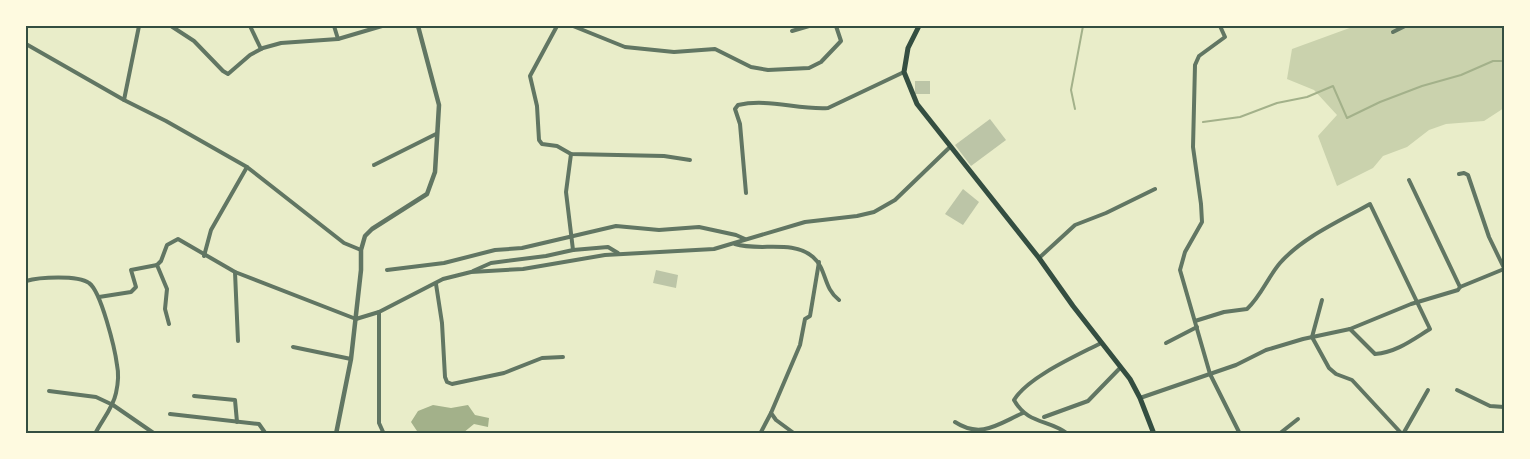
<svg xmlns="http://www.w3.org/2000/svg" width="1530" height="459" font-family="Barlow,sans-serif">
	<style>
		.green { fill: #cad2ad }
		.water { fill: #a3b18a }
		.lines { fill: none; stroke-linecap: round; stroke-linejoin: round }
		.stream { stroke: #a3b18a; stroke-width: 2 }
		.building { fill: #bcc5a7 }
		.minor { stroke: #617663; stroke-width: 4 }
		.tertiary { stroke: #617663; stroke-width: 4.5 }
		.secondary { stroke: #344e41; stroke-width: 5 }
		.neatline { fill: none; stroke: #344e41; stroke-width: 2 }
	</style>
	<rect width="100%" height="100%" fill="#e9edc9"/>
	<polygon class="green" points="1355,26 1504,26 1504,108 1484,121 1446,124 1429,130 1407,147 1383,156 1373,168 1337,186 1318,136 1337,115 1314,90 1287,79 1292,49"/>
	<polygon class="water" points="433,405 451,408 468,405 475,415 489,418 488,427 474,424 463,433 423,433 417,431 411,422 418,411"/>
	<g class="lines">
		<g class="stream">
			<polyline points="1075,109 1071,90 1083,26"/>
			<polyline points="1203,122 1240,117 1277,103 1307,97 1333,86 1347,118 1380,102 1422,86 1461,75 1493,61 1504,61"/>
		</g>
	</g>
	<g class="building">
		<rect x="915" y="81" width="15" height="13"/>
		<polygon points="990,119 1006,140 971,166 955,145"/>
		<polygon points="963,189 979,202 963,225 945,214"/>
		<polygon points="656,270 678,275 676,288 653,283"/>
	</g>
	<g class="lines">
		<g class="minor">
			<polyline points="171,26 194,41 223,71 228,74 250,55 263,48 281,43 338,39 382,26"/>
			<polyline points="250,26 261,49"/>
			<polyline points="334,26 338,39"/>
			<polyline points="557,26 530,76 537,106 539,140 542,144 557,146 571,154 664,156 690,160"/>
			<polyline points="573,26 625,47 674,52 715,49 751,67 768,70 809,68 821,62 841,41 836,26"/>
			<polyline points="1220,26 1225,37 1199,56 1195,65 1193,147 1201,204 1202,222 1185,252 1180,270 1210,374 1240,434"/>
			<polyline points="792,31 809,26"/>
			<polyline points="1393,32 1405,26"/>
			<polyline points="26,44 124,100 166,121 247,167 344,243 361,250"/>
			<polyline points="124,100 139,26"/>
			<polyline points="374,165 436,134"/>
			<polyline points="1459,174 1464,173 1468,175 1489,237 1504,268"/>
			<polyline points="1409,180 1460,287"/>
			<path d="M746,193L740,124L735,109L738,105C768,98 798,110 828,108L904,72"/>
			<path d="M735,244C759,252 792,239 813,257C827,269 823,288 839,300"/>
			<polyline points="573,250 608,247 618,253"/>
			<polyline points="204,256 211,230 247,167"/>
			<polyline points="1039,258 1075,225 1106,213 1155,189"/>
			<polyline points="387,270 444,263 495,250 522,248 616,226 659,230 699,227 736,235 745,239"/>
			<polyline points="473,271 491,263 546,256 573,250 566,192 571,154"/>
			<polyline points="235,272 238,341"/>
			<path d="M26,281C39,277 78,275 89,283C101,291 115,349 117,365C119,374 118,384 116,393C113,408 102,420 95,434"/>
			<polyline points="436,284 442,323 445,377 447,382 452,384 504,373 542,358 563,357"/>
			<polyline points="99,297 131,292 136,287 131,270 157,265"/>
			<polyline points="1322,300 1312,337 1329,368 1336,374 1352,380 1402,434"/>
			<polyline points="379,312 379,423 384,434"/>
			<path d="M1195,321L1224,312L1247,309C1261,296 1268,277 1280,263C1303,237 1340,221 1370,204L1430,329C1412,340 1397,352 1375,354L1350,329"/>
			<polyline points="169,324 165,309 167,289 157,265 161,261 167,245 178,239 235,272 356,319 379,312 443,279 471,272 523,269 605,255 714,249 805,222 857,216 874,212 895,200 950,147"/>
			<polyline points="1166,343 1197,327"/>
			<polyline points="293,347 351,359"/>
			<polyline points="1457,390 1490,406 1504,407"/>
			<polyline points="49,391 96,397 113,405 155,434"/>
			<polyline points="194,396 235,400 237,422"/>
			<polyline points="1140,398 1236,365 1266,350 1303,339 1350,329 1411,304 1458,290 1460,287 1504,269"/>
			<polyline points="170,414 259,424 266,434"/>
			<polyline points="1044,417 1088,401 1120,368"/>
			<path d="M955,422C981,439 998,424 1023,413"/>
			<polyline points="760,434 771,413"/>
			<polyline points="795,434 776,420 771,413 800,345 805,319 810,316 819,262"/>
			<path d="M1068,434C1049,419 1028,425 1014,400C1028,377 1076,356 1101,343"/>
			<polyline points="1279,434 1298,419"/>
			<polyline points="1403,434 1428,390"/>
		</g>
		<polyline class="tertiary" points="336,434 351,359 361,270 361,250 365,236 372,229 427,194 435,172 439,105 418,26"/>
		<polyline class="secondary" points="919,26 908,48 904,72 917,104 1039,258 1073,306 1130,379 1140,398 1154,434"/>
	</g>
	<rect width="1530" height="459" fill="none" stroke="#fefae0" stroke-width="54"/>
	<rect x="27" y="27" width="1476" height="405" class="neatline"/>
</svg>
